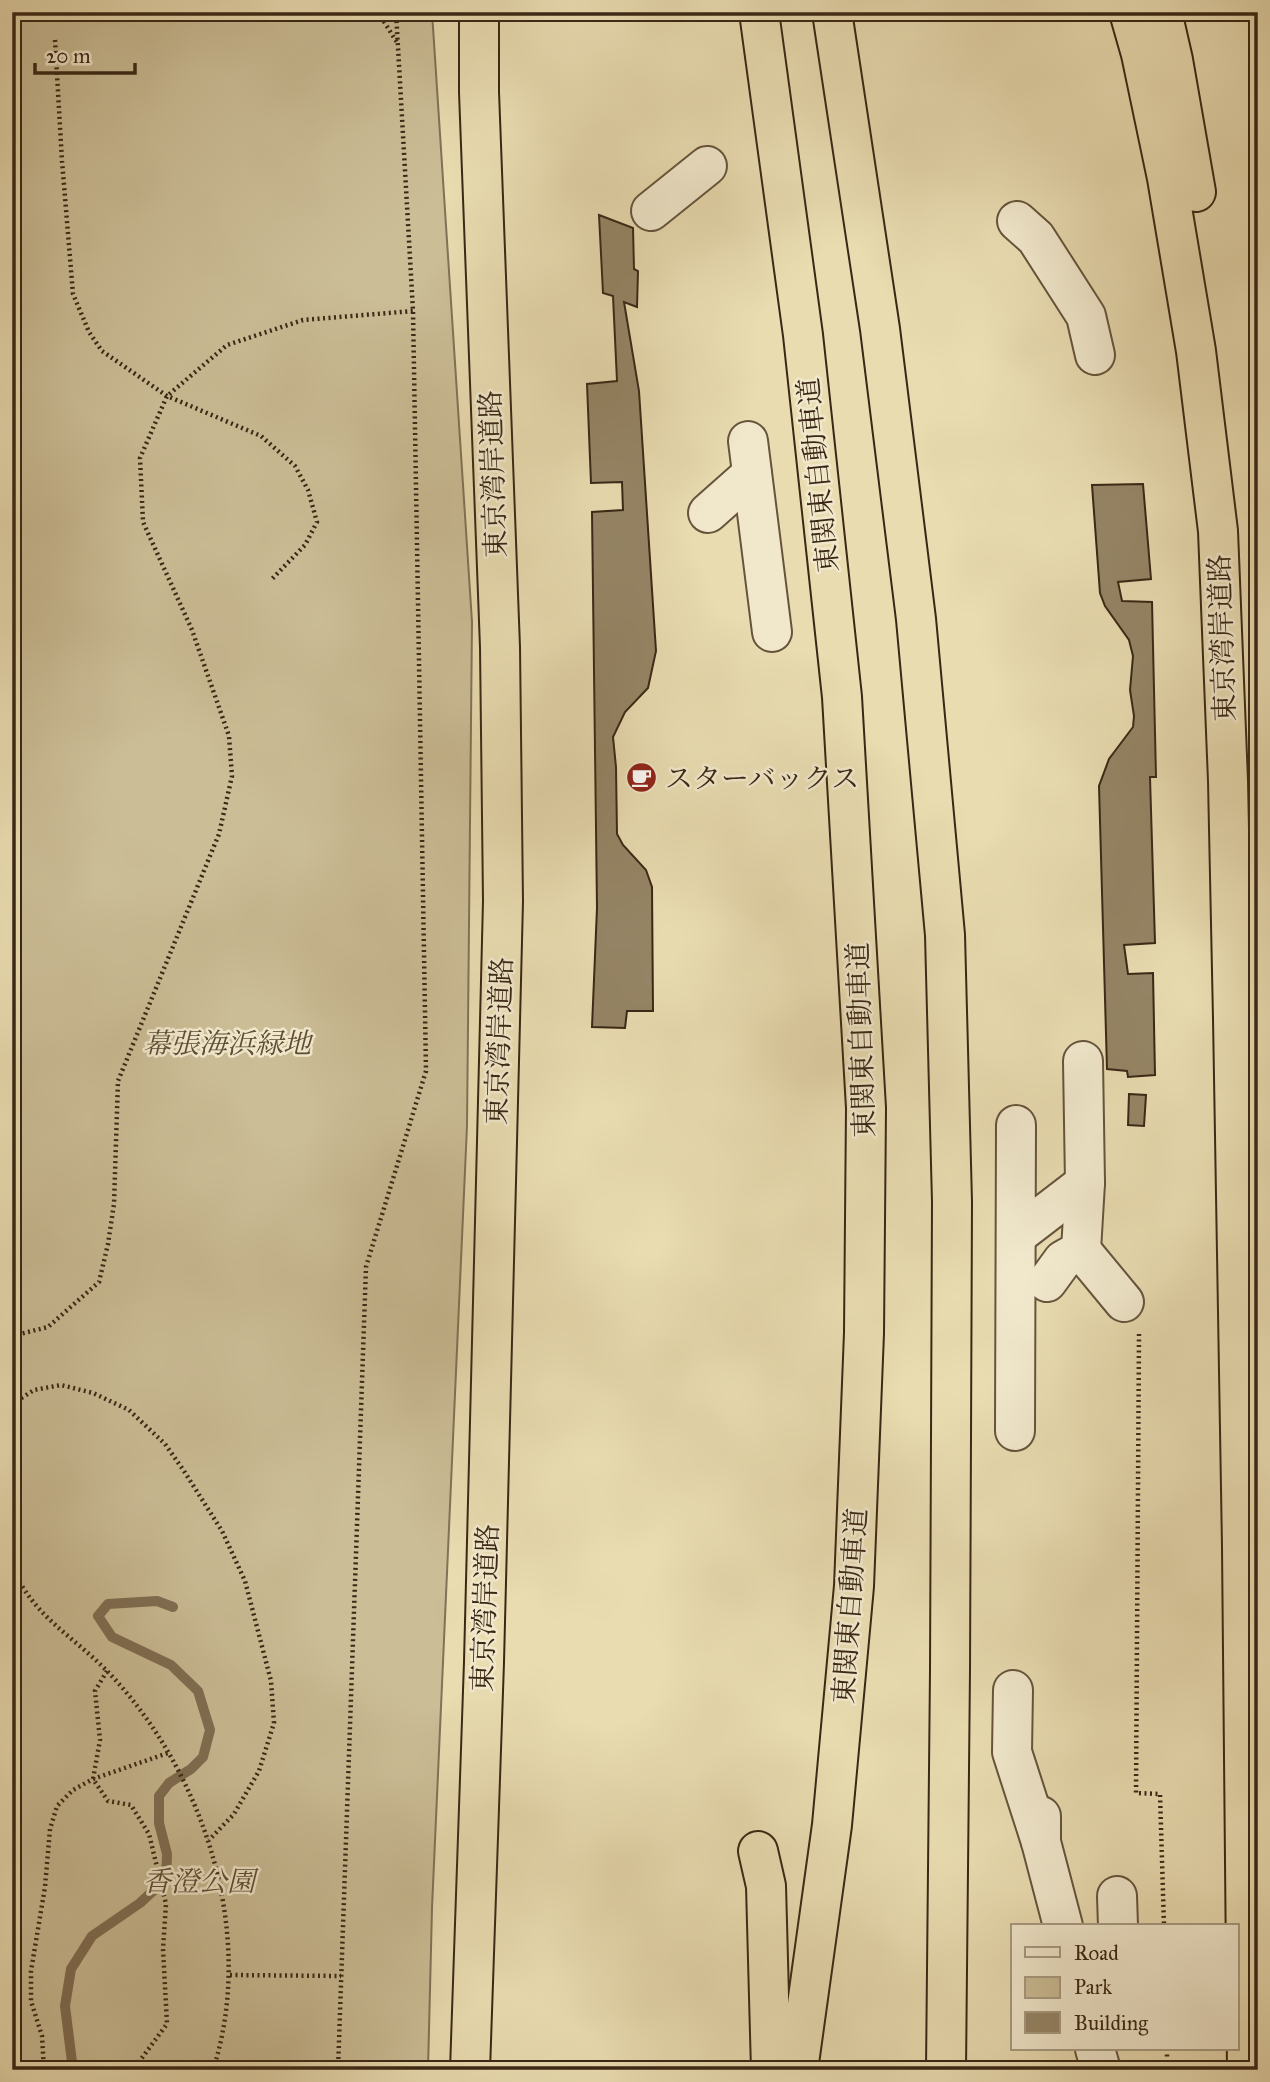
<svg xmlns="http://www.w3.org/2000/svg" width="1270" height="2082" font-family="'IM FELL Great Primer','Noto Serif JP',serif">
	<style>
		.green { fill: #cbbd96; stroke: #827256; stroke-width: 2 }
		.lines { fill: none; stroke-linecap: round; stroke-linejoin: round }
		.stream { stroke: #806e53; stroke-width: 10 }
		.building { fill: #958566; stroke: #3a2715; stroke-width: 2 }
		.minor-casing { stroke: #66543c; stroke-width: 42 }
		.highway-casing { stroke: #3a2715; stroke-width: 42 }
		.path { stroke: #3a2715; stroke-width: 4.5; stroke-dasharray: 2 3.5; stroke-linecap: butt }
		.minor { stroke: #f1e8cc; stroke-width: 38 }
		.highway { stroke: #e9dcb1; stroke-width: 38 }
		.labels { text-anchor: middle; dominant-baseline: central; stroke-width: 5; stroke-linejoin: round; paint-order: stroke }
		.street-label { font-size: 28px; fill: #3a2715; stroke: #f1e8cc }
		.poi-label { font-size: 28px; fill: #3a2715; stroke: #f1e8cc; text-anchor: start }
		.park-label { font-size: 28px; font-style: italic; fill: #5e4c35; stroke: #f1e8cc }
	</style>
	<rect width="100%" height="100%" fill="#e9dcb1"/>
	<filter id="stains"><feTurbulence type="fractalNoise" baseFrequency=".00286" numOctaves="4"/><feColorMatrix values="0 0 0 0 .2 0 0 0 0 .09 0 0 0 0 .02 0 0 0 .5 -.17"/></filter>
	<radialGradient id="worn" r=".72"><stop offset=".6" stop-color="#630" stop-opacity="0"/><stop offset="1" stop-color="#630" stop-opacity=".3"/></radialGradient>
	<polygon class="green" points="12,12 432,12 472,622 467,1126 432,1908 428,2070 12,2070"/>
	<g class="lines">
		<polyline class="stream" points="73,2070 65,2006 71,1969 92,1936 140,1903 166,1879 167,1854 159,1823 159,1796 169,1783 191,1769 203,1757 210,1730 198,1691 171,1665 112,1637 98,1616 108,1604 157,1601 173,1607"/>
	</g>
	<g class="building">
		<polygon points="599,215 633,228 634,269 638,271 637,307 624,302 639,391 656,651 648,688 625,712 613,737 616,767 617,834 623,845 646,870 652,887 653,1011 627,1011 625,1028 592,1027 597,908 592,512 623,510 622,482 591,483 587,384 617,381 613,296 603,293"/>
		<polygon points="1143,484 1151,579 1118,582 1122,601 1152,602 1156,777 1150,777 1155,943 1124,945 1128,974 1153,973 1155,1075 1128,1077 1127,1071 1107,1069 1099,786 1109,759 1133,727 1134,716 1130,690 1133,656 1129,640 1105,606 1100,593 1092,485"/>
		<polygon points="1129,1094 1146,1095 1144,1126 1128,1125"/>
	</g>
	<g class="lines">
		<defs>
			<g id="minor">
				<polyline points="651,211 707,166"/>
				<polyline points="1017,221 1036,238 1086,316 1095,355"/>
				<polyline points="748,441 772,632"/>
				<polyline points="708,513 752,474"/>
				<polyline points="1016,1236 1085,1183"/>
				<polyline points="1081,1250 1124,1302"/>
				<polyline points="1047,1282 1063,1260 1081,1250 1085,1183 1083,1061"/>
				<polyline points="1015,1431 1016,1125"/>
				<polyline points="1013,1690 1012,1752 1041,1842"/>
				<polyline points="1041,1816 1041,1842 1063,1926"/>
				<polyline points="1117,1896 1118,1926"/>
				<polyline points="1095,2049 1101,2070"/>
			</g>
			<g id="highway">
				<polyline points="759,12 803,335 842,697 866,1108 864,1333 854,1586 832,1825 798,2070"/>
				<polyline points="832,12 880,329 916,619 945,935 952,1202 950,1670 946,2070"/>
				<polyline points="1129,12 1141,54 1167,178 1196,351 1218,531 1228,781 1233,1018 1242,1547 1247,2070"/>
				<polyline points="1162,12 1173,60 1196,192"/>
				<polyline points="758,1851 766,1886 771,2070"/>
				<polyline points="470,2070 484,1662 503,901 500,647 479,92 479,12"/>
			</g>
		</defs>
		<use href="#minor" class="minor-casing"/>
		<use href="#highway" class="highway-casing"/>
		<g class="path">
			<polyline points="378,12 398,44"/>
			<polyline points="55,40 62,161 73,294 89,332 102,351 167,396 261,436 295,466 308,490 317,522 305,545 271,580"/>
			<polyline points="1139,1334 1136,1793 1160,1794 1164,1926"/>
			<polyline points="12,1336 48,1327 99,1282 108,1244 114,1204 118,1081 219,834 232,776 229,736 192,630 143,522 140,458 167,396 227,345 303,320 413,311"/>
			<polyline points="12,1404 34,1390 61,1385 93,1393 129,1410 165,1444 184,1471 222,1531 245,1581 271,1681 274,1723 259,1771 234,1814 209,1840"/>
			<path d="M12,1567C34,1617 72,1635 108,1672C204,1772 257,1934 213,2070"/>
			<polyline points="107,1671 95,1691 100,1740 93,1779 108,1801 131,1805 149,1834 166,1904 163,1949 167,2024 133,2070"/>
			<polyline points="230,1975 341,1976"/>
			<polyline points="1167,2049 1167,2070"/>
			<polyline points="44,2070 42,2036 31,2001 31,1971 45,1887 50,1829 57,1806 73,1790 93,1779 168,1753"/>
			<polyline points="338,2070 366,1267 426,1071 413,311 396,12"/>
		</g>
		<use href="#minor" class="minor"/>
		<use href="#highway" class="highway"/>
	</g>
	<defs>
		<symbol id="cafe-disc" viewBox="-11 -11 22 22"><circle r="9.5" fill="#8f2418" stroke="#f1e8cc"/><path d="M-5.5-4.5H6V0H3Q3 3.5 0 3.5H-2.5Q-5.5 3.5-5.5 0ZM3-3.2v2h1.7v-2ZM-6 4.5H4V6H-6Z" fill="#fff"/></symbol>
	</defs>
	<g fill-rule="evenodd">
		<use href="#cafe-disc" x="624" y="760" width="35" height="35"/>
	</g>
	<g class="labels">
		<g class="street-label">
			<text transform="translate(493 474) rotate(-92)">東京湾岸道路</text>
			<text transform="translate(818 475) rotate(-96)">東関東自動車道</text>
			<text transform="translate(1222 638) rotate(-92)">東京湾岸道路</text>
			<text transform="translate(861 1040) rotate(-92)">東関東自動車道</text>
			<text transform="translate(499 1041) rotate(-88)">東京湾岸道路</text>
			<text transform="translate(850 1606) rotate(-86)">東関東自動車道</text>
			<text transform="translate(485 1608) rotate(-88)">東京湾岸道路</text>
		</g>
		<g class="poi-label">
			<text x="665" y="778">スターバックス</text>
		</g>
		<g class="park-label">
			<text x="227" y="1043">幕張海浜緑地</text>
			<text x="199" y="1881">香澄公園</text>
		</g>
	</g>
	<rect width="1270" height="2082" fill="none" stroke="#e9dcb1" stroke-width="42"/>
	<rect x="14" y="14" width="1242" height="2054" fill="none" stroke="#3a2715" stroke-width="3.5"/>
	<rect x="21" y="21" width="1228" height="2040" fill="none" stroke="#3a2715" stroke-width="2"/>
	<rect x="1011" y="1924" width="228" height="126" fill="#f1e8cc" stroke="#a89b83" stroke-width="2"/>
	<rect x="1025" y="1947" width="35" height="10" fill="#f1e8cc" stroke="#a89b83" stroke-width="2"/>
	<text x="1074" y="1960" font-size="21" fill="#3a2715">Road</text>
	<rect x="1025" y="1977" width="35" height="21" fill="#cbbd96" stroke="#a89b83" stroke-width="2"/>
	<text x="1074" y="1994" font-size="21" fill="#3a2715">Park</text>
	<rect x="1025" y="2012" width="35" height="21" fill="#958566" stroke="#a89b83" stroke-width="2"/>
	<text x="1074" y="2030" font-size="21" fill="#3a2715">Building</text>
	<path d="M35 63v10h100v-10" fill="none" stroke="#3a2715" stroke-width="3.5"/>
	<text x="46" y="63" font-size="21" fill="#3a2715" stroke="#f1e8cc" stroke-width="5" paint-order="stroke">20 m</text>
	<rect width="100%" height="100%" filter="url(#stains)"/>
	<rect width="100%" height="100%" fill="url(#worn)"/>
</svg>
